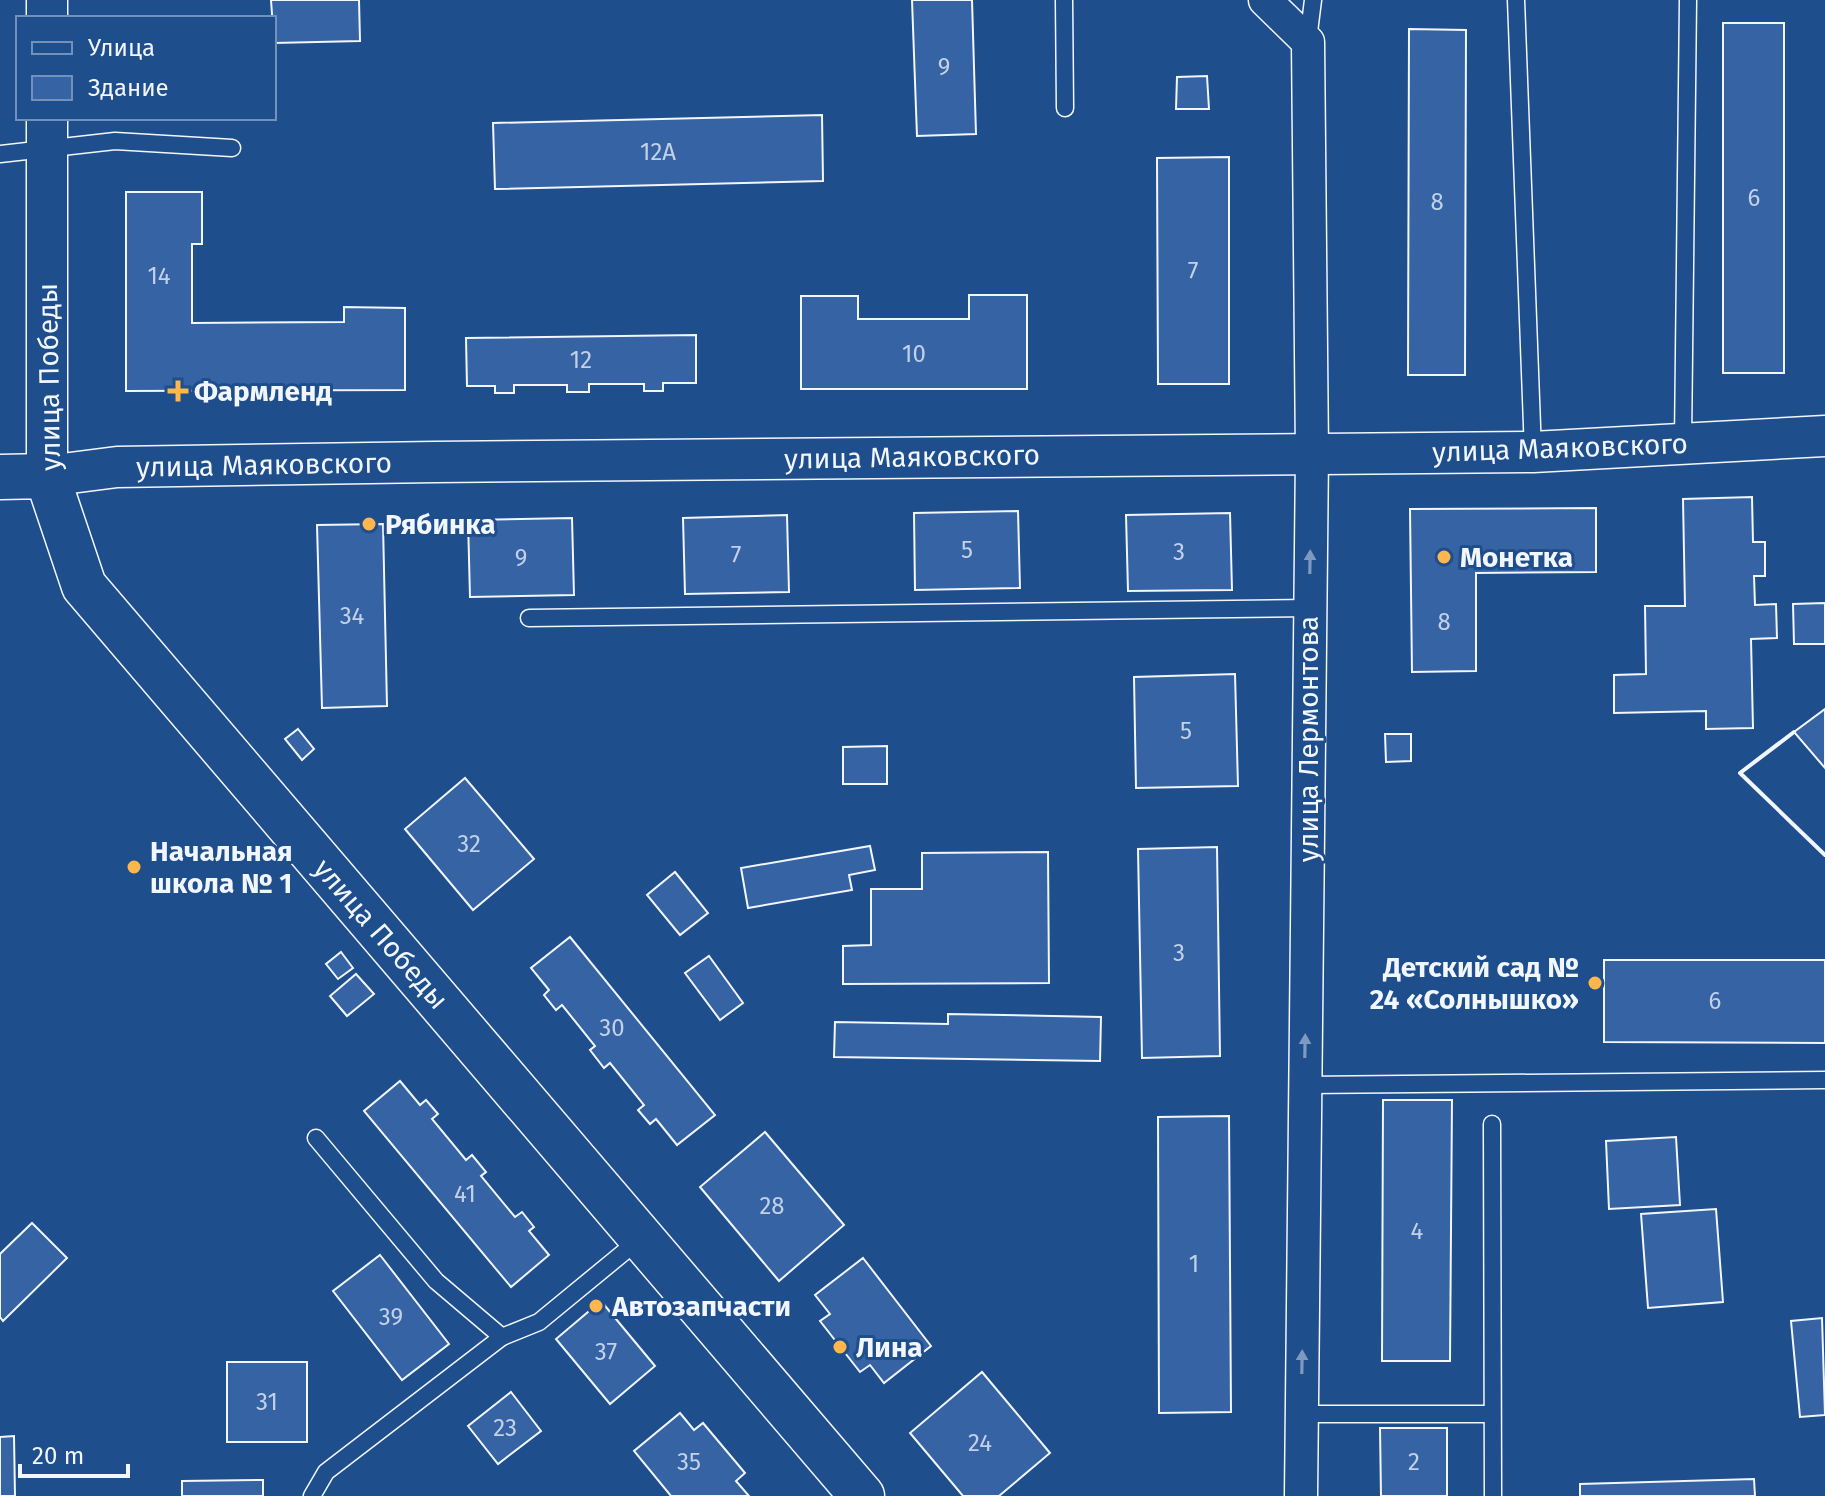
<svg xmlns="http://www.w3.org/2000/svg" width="1825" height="1496" font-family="'Fira Sans',sans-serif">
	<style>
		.building { fill: #3563a3; stroke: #f2f6ff; stroke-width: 2 }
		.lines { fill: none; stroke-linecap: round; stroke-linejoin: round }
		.service-casing { stroke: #f2f6ff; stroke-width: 19 }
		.minor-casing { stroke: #f2f6ff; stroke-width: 35 }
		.tertiary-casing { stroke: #f2f6ff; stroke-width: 43 }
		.primary-casing { stroke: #f2f6ff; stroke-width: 47 }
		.service { stroke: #1f4e8c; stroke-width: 16 }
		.minor { stroke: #1f4e8c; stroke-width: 32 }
		.tertiary { stroke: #1f4e8c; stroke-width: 40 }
		.primary { stroke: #1f4e8c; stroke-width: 44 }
		.wall { stroke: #f2f6ff; stroke-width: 4 }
		.oneway { fill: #7e9ac0 }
		.poi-dot { fill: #ffb74d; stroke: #1f4e8c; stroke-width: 3 }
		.labels { text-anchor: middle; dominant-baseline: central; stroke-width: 6; stroke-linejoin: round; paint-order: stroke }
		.number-label { font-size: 24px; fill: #c3d1e8 }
		.street-label { font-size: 28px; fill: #f2f6ff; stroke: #1f4e8c }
		.poi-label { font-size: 28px; font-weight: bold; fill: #f2f6ff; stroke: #1f4e8c; text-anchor: start }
	</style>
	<rect width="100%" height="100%" fill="#1f4e8c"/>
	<g class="building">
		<polygon points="271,0 359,0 360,41 274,43"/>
		<polygon points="912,0 972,0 976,134 917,136"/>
		<rect x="1723" y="23" width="61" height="350"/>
		<polygon points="1409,29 1466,30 1465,375 1408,375"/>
		<polygon points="1207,76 1209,109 1176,109 1177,77"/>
		<polygon points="822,115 823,181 495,189 493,123"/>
		<polygon points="1229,157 1229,384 1158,384 1157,158"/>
		<polygon points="126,192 202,192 202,244 192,244 192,323 344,322 344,307 405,308 405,390 126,391"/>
		<polygon points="969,295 1027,295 1027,389 801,389 801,296 858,296 858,319 969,319"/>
		<polygon points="696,335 696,383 663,383 663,391 644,391 644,384 589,384 589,392 567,392 567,385 514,385 514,393 495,393 495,386 467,386 466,338"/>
		<polygon points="1752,497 1753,542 1765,542 1765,576 1754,576 1755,605 1776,604 1777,638 1751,639 1753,728 1706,729 1706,711 1614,713 1614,675 1646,674 1645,606 1685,606 1683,499"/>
		<polygon points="1596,508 1596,572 1476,573 1476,671 1412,672 1410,509"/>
		<polygon points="1018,511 1020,588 915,590 914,513"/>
		<polygon points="1230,513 1232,590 1128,591 1126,515"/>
		<polygon points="787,515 789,592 685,594 683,518"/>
		<polygon points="572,518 574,595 470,597 468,520"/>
		<polygon points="383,524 387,706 322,708 317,525"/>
		<polygon points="1825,603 1825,644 1794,644 1793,604"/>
		<polygon points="1235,674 1238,786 1136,788 1134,677"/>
		<polygon points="1825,709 1825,768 1794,732"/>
		<polygon points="298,729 314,749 302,760 285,739"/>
		<polygon points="1385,734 1411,734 1411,761 1386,762"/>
		<polygon points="887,746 887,784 843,784 843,747"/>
		<polygon points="465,778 534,859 473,910 405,829"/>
		<polygon points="870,846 875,870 849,875 852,890 748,908 741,868"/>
		<polygon points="1217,847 1220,1056 1142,1058 1138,849"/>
		<polygon points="1048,852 1049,983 843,984 843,946 871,945 871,889 922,889 922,853"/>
		<polygon points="675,872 708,913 680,935 647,895"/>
		<polygon points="570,937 715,1115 677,1145 656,1119 650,1124 638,1110 644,1105 610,1063 604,1068 590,1050 595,1046 562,1005 556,1010 544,995 549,990 531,968"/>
		<polygon points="341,952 353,968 338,979 326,964"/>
		<polygon points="709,956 743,1003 720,1020 685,973"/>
		<polygon points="1604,960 1825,960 1825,1043 1604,1042"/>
		<polygon points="356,974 374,994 347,1016 330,996"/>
		<polygon points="948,1014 1101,1017 1100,1061 834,1057 835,1022 948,1024"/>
		<polygon points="400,1081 420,1105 426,1100 438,1114 432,1119 466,1160 472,1155 486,1172 481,1176 515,1217 522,1212 534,1227 529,1231 549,1255 511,1287 364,1111"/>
		<polygon points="1383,1100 1452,1100 1450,1361 1382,1361"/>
		<polygon points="1229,1116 1231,1412 1159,1413 1158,1117"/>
		<polygon points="765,1132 844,1225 779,1281 700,1187"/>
		<polygon points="1676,1137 1680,1205 1609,1209 1606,1141"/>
		<polygon points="1716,1209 1723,1302 1648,1308 1641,1214"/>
		<polygon points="32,1223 67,1258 3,1321 0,1317 0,1254"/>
		<polygon points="380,1255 449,1344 402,1380 333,1291"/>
		<polygon points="863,1258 931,1346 884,1383 870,1365 860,1372 820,1321 830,1314 815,1295"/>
		<polygon points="601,1301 655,1366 610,1404 556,1339"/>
		<polygon points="1822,1318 1825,1415 1800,1417 1791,1321"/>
		<rect x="227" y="1362" width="80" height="80"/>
		<polygon points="982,1372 1050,1453 999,1496 963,1496 910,1433"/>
		<polygon points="511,1392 541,1431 498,1464 468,1426"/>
		<polygon points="680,1413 694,1430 703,1423 745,1473 736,1481 749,1496 671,1496 634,1451"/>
		<polygon points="1380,1428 1447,1428 1447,1496 1381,1496"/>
		<polygon points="14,1436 15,1496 0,1496 0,1437"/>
		<polygon points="1754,1479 1755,1496 1580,1496 1580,1484"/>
		<polygon points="263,1480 263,1496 182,1496 182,1481"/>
	</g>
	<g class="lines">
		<defs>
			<g id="service">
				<polyline points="1064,0 1065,108"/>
				<polyline points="1516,0 1533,452"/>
				<polyline points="1308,40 1313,0"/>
				<polyline points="0,154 115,141 232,148"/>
				<polyline points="1683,442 1688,0"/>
				<polyline points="529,618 1309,608"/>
				<polyline points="1305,1085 1825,1080"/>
				<polyline points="1492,1124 1493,1496"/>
				<polyline points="316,1138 436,1281 502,1337"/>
				<polyline points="1302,1414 1492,1414"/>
				<polyline points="312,1496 326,1472 502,1337 539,1322 640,1239"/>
			</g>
			<polyline id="minor" points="1265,0 1308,42 1312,454 1301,1496"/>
			<g id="tertiary">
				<polyline points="47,18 47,0"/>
				<polyline points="47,118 47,476 117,467 435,462 1533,452 1825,436"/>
			</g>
			<polyline id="primary" points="0,477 47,476 84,586 862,1496"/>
		</defs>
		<use href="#service" class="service-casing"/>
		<use href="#minor" class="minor-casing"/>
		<use href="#tertiary" class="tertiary-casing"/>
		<use href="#primary" class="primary-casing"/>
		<use href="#service" class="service"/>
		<use href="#minor" class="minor"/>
		<use href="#tertiary" class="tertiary"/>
		<use href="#primary" class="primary"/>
		<polyline class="wall" points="1794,732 1740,773 1825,855"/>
	</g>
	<defs><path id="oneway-solid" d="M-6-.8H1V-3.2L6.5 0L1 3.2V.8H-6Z" transform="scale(2)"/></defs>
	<g class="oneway">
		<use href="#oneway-solid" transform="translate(1310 562) rotate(-89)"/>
		<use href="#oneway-solid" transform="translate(1305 1046) rotate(-89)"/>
		<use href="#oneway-solid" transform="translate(1302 1362) rotate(-89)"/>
	</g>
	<g class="poi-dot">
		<path d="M174 379h8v8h8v8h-8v8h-8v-8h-8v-8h8z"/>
		<circle cx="369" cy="524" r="8"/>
		<circle cx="1444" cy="557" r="8"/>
		<circle cx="134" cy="867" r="8"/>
		<circle cx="1595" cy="983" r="8"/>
		<circle cx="596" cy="1306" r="8"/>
		<circle cx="840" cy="1347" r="8"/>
	</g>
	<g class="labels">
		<g class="number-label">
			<text x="944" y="67">9</text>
			<text x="658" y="152">12А</text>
			<text x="1754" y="198">6</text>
			<text x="1437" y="202">8</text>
			<text x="1193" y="271">7</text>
			<text x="159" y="276">14</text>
			<text x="914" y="354">10</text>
			<text x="581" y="360">12</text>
			<text x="967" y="550">5</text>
			<text x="1179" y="552">3</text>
			<text x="736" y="555">7</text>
			<text x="521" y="558">9</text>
			<text x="352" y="616">34</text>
			<text x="1444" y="622">8</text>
			<text x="1186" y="731">5</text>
			<text x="469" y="844">32</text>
			<text x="1179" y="953">3</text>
			<text x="1715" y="1001">6</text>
			<text x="612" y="1028">30</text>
			<text x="465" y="1194">41</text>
			<text x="772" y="1206">28</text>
			<text x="1417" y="1231">4</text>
			<text x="1194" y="1264">1</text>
			<text x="391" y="1317">39</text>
			<text x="606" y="1352">37</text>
			<text x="267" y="1402">31</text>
			<text x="505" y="1428">23</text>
			<text x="980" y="1443">24</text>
			<text x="689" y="1462">35</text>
			<text x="1414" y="1462">2</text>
		</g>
		<g class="street-label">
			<text transform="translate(49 377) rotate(-91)">улица Победы</text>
			<text transform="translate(1560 448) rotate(-2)">улица Маяковского</text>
			<text transform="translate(912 457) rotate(-1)">улица Маяковского</text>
			<text transform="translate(264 465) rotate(-1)">улица Маяковского</text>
			<text transform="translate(1308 739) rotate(-90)">улица Лермонтова</text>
			<text transform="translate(381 934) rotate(49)">улица Победы</text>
		</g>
		<g class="poi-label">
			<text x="194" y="391">Фармленд</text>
			<text x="385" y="524">Рябинка</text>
			<text x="1460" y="557">Монетка</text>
			<text x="150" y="851">Начальная<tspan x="150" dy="32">школа № 1</tspan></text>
			<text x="1579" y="967" text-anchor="end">Детский сад №<tspan x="1579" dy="32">24 «Солнышко»</tspan></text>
			<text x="612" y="1306">Автозапчасти</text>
			<text x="856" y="1347">Лина</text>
		</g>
	</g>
	<rect x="16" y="16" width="260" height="104" fill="#1f4e8c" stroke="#7391ba" stroke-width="2"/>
	<rect x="32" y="42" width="40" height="12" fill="#1f4e8c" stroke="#7391ba" stroke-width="2"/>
	<text x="88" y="56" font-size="24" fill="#f2f6ff">Улица</text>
	<rect x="32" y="76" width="40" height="24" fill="#3563a3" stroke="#7391ba" stroke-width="2"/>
	<text x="88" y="96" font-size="24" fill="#f2f6ff">Здание</text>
	<path d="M20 1464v12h108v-12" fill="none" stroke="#f2f6ff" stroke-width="4"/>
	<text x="32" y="1464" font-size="24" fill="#f2f6ff" stroke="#1f4e8c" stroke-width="6" paint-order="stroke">20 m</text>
</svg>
